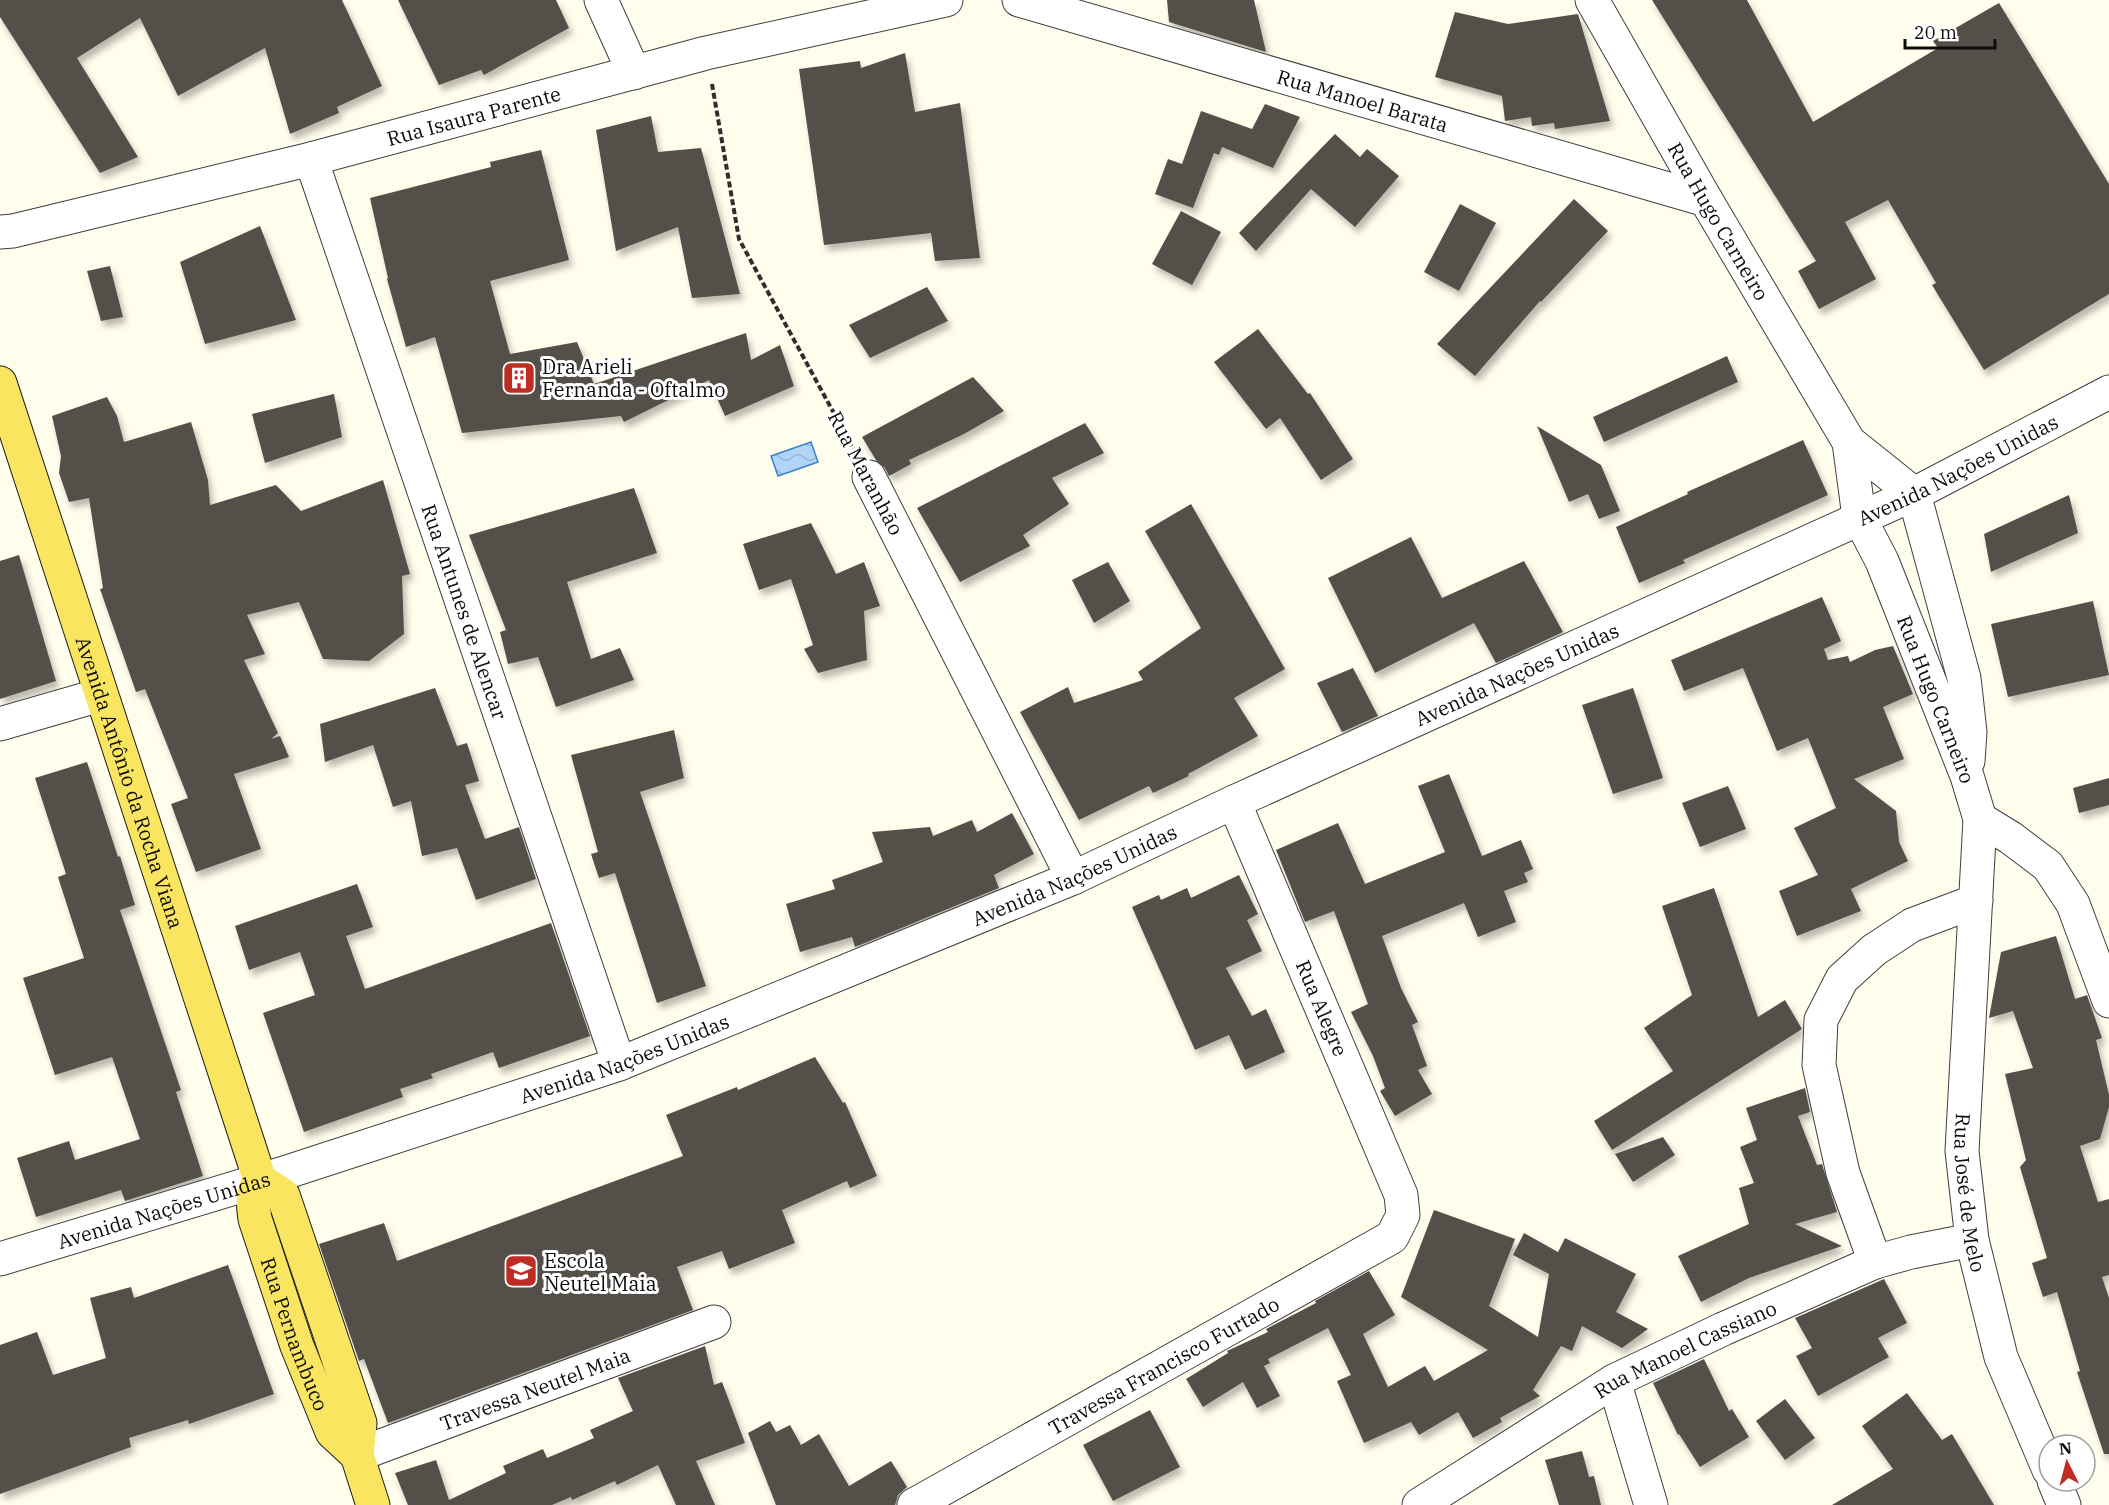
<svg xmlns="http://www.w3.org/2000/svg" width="2109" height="1505" font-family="'IBM Plex Serif',serif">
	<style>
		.water { fill: url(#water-waves); stroke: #3682cf; stroke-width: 1.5 }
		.building { fill: #554f48; filter: url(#shadow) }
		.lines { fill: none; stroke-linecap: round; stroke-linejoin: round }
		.minor-casing { stroke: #3f3f3f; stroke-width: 35 }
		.major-casing { stroke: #1d1d1d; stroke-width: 35 }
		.path { stroke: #2e2e2e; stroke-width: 4; stroke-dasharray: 6 3; stroke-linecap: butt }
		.minor { stroke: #fff; stroke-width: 33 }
		.major { stroke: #fae560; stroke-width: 33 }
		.labels { text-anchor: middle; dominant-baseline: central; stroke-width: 6; stroke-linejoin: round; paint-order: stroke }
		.street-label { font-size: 20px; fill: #0c0c0c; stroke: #fff }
		.poi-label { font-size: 20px; fill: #0c0c0c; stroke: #fff; text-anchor: start }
	</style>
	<defs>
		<pattern id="water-waves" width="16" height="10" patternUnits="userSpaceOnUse" patternTransform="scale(1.5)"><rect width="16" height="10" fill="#b0d5f7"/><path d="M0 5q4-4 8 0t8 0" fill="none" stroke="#96b6d3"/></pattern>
		<filter id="shadow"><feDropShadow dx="3.5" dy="6" stdDeviation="3" flood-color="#0004"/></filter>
	</defs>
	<rect width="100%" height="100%" fill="#fffdec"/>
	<polygon class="water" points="811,442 818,462 778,476 771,456"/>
	<g class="building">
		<polygon points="0,0 342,0 382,86 337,107 339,113 290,134 265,48 178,96 140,18 77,58 138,157 100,173 0,17"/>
		<polygon points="398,0 556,0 569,28 484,75 481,70 439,85"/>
		<polygon points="1167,0 1254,0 1266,52 1169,22"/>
		<polygon points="1652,0 1747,0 1813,122 1938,48 1933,41 1999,3 2109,184 2109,294 1984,370 1932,285 1936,283 1888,200 1845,222 1876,279 1819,309 1798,271 1816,261"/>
		<polygon points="1455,12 1508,24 1578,14 1610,121 1555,129 1554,123 1532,126 1531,117 1505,121 1502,96 1435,77"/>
		<polygon points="905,53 915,112 960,103 980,258 935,261 931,233 824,245 799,69 860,61 861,68"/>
		<polygon points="1265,104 1300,117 1273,168 1222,147 1219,155 1214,153 1193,208 1155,194 1168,159 1182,164 1201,111 1252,129"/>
		<polygon points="651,116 658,152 701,148 740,294 692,298 678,227 616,251 596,130"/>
		<polygon points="1335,134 1360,157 1367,149 1399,176 1355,227 1311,189 1256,251 1239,233"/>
		<polygon points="541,150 569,260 490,281 510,354 577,342 594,384 746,333 751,360 780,345 794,386 725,416 709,380 624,422 621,416 462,433 435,337 406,347 387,279 388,278 370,198 491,167 490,162"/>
		<polygon points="1574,199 1608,231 1541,302 1540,301 1475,376 1437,344"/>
		<polygon points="1460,204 1496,223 1459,291 1424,272"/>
		<polygon points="1181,211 1221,232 1192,285 1152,264"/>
		<polygon points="260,226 296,320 205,344 180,262"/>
		<polygon points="110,266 123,317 101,321 87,271"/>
		<polygon points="927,287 948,321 870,358 849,325"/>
		<polygon points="1258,329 1308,394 1310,393 1353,459 1321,480 1280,418 1266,429 1214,362"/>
		<polygon points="1727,356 1738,382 1604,442 1593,417"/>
		<polygon points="973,377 1004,411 964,434 909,460 911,464 889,476 885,468 876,460 862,437"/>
		<polygon points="334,394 342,437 265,463 252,414"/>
		<polygon points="107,397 117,416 124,442 191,422 208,480 210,505 276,485 301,511 383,480 410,574 402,576 404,634 369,661 323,659 299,602 247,615 265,654 244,660 278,733 271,739 280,736 289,757 234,774 261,849 196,872 171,804 188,798 145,689 136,692 100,589 103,588 89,498 69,502 59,473 61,456 52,416"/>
		<polygon points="1085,423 1104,453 1052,478 1069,504 1023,535 1030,546 960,582 917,508"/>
		<polygon points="1537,426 1601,465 1620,511 1599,519 1588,494 1569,502"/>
		<polygon points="1803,440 1828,495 1683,560 1685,563 1639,583 1616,527 1688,494 1687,492"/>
		<polygon points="634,488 657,553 567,582 591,659 620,648 634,680 556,707 538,657 508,664 500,632 506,630 469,535"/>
		<polygon points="2069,495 2078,533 1991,572 1984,534"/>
		<polygon points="1191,504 1285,669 1234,698 1258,736 1188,774 1189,776 1153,793 1149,786 1079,820 1020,712 1068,687 1074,703 1143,680 1138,672 1201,628 1145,531"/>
		<polygon points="811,523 836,574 864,562 880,606 864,611 867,660 818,673 804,649 813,645 791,579 759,590 743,544"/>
		<polygon points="1411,537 1442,598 1524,561 1563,632 1496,663 1474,623 1375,673 1328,578"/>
		<polygon points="19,555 56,681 0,699 0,561"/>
		<polygon points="1108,562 1130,601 1094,623 1072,580"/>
		<polygon points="1822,597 1841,641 1824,649 1828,660 1848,656 1850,662 1875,650 1893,646 1913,694 1883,707 1904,759 1854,779 1896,811 1899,842 1908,861 1851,889 1861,911 1797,936 1779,891 1818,875 1794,828 1836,808 1808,738 1777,751 1743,668 1684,691 1671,660"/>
		<polygon points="2093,601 2109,675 2008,697 1991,624"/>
		<polygon points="1353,668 1378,716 1342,732 1317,683"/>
		<polygon points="435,688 457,746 467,743 479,781 465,785 485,839 519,827 536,879 476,900 457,848 422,856 411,801 393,807 373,745 325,762 320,724"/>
		<polygon points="1633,688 1663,778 1613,794 1582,705"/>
		<polygon points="674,730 684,778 640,792 706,986 657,1003 615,873 599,878 591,854 598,852 571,755"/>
		<polygon points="87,762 118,857 120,856 135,905 120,910 181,1090 176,1092 203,1176 125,1201 121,1190 36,1217 17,1158 69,1141 75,1160 140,1139 112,1057 55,1075 23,978 84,958 58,877 66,874 35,778"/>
		<polygon points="1449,774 1482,856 1521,840 1533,869 1524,873 1528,882 1504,891 1516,922 1478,937 1464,903 1382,936 1401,988 1418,1022 1412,1025 1427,1066 1418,1070 1432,1094 1395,1116 1380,1091 1385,1088 1373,1056 1351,1012 1368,1004 1334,911 1305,922 1276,850 1338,823 1365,884 1445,852 1418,786"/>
		<polygon points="2109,778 2109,805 2079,813 2073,788"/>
		<polygon points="1728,786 1746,829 1700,847 1682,803"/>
		<polygon points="1012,813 1034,854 994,875 999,888 855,947 852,937 800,952 786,904 835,889 832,880 883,862 872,832 930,827 933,836 972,820 977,832"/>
		<polygon points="1239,875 1258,914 1247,920 1262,951 1226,968 1252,1016 1266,1009 1285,1052 1245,1070 1229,1035 1195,1050 1132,907 1159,895 1161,900 1187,888 1191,898"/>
		<polygon points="357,884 373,927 346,936 365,989 551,923 590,1036 499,1068 493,1052 431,1074 433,1078 400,1089 403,1097 304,1132 263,1013 315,995 300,952 249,970 235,926"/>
		<polygon points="1714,888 1758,1017 1785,1000 1802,1029 1612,1150 1594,1121 1673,1071 1644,1028 1692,995 1662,906"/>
		<polygon points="2056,936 2075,999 2087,995 2102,1038 2096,1040 2109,1095 2109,1107 2100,1139 2080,1146 2098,1202 2109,1199 2109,1275 2102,1277 2109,1298 2109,1454 2104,1454 2077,1372 2080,1371 2057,1292 2043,1297 2032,1263 2047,1258 2020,1167 2026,1160 2005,1074 2033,1068 2013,1011 1989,1018 2001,952"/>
		<polygon points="815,1057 843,1103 845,1102 877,1176 850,1188 847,1181 782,1210 795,1243 729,1269 722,1251 677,1267 693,1310 388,1423 364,1359 359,1361 319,1244 384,1223 397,1261 683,1156 666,1115 737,1087 738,1090"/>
		<polygon points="1805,1088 1810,1112 1798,1116 1817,1165 1822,1164 1837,1212 1795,1224 1842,1246 1749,1278 1701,1302 1678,1256 1749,1224 1739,1188 1754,1183 1740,1147 1757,1140 1746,1108"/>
		<polygon points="1663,1137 1675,1155 1633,1182 1615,1154"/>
		<polygon points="1434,1210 1515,1239 1489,1306 1538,1337 1549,1274 1513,1255 1524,1233 1558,1252 1565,1238 1636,1274 1616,1312 1648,1329 1622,1348 1582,1326 1572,1351 1561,1346 1533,1390 1540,1396 1500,1418 1502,1422 1473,1438 1458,1412 1419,1435 1411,1422 1364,1443 1337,1381 1351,1375 1328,1328 1268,1359 1270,1363 1264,1366 1280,1396 1257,1408 1243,1382 1203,1407 1186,1379 1228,1353 1227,1351 1268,1332 1266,1329 1316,1303 1315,1301 1369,1271 1395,1315 1363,1334 1388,1387 1425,1366 1434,1381 1488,1350 1401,1297"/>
		<polygon points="228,1265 274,1394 189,1424 188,1420 129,1438 131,1447 0,1494 0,1345 37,1332 53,1375 106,1358 90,1298 131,1287 134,1298"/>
		<polygon points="1884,1279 1907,1323 1878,1338 1889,1357 1818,1396 1796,1356 1812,1348 1795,1318"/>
		<polygon points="705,1346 714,1385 722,1382 745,1443 696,1461 715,1505 676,1505 658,1465 617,1485 615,1481 572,1500 571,1497 552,1505 408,1505 395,1473 436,1460 449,1500 506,1473 503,1466 543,1449 547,1458 594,1438 590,1430 633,1411 618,1378"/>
		<polygon points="1704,1359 1729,1411 1732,1409 1749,1437 1700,1467 1679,1434 1678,1435 1653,1383"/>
		<polygon points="1907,1393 1942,1440 1952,1434 1994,1505 1832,1505 1893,1469 1862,1426"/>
		<polygon points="1785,1399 1815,1438 1785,1460 1756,1421"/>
		<polygon points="1150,1410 1180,1467 1113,1501 1083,1445"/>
		<polygon points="770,1421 776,1432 790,1425 801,1445 819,1434 849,1486 891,1461 907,1487 898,1495 895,1505 776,1505 748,1433"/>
		<polygon points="1582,1451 1589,1477 1594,1476 1601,1505 1559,1505 1545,1460"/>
	</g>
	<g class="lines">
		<defs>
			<g id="minor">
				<polyline points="601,0 634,73"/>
				<path id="s1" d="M1019,0L1706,200"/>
				<path id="s2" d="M1592,0L1706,200L1849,442L1914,494L1964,678L1970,732L1968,761"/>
				<path id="s3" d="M311,159L619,1064"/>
				<path id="s4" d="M0,232L13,231L311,159L706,53L946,0"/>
				<path id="s5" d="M1849,442L1859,517L1882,561L1967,776L1980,819L1962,1151L1972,1240L2001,1357L2049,1470"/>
				<polyline points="869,477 1073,878"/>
				<polyline points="0,724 100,695"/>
				<polyline points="1980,819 2011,838 2048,866 2073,904 2109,1001"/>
				<path id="s6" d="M0,1259L284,1173L619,1064L1073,878L1234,802L1914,494L2109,392"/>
				<polyline points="1875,1262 1843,1173 1819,1065 1821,1020 1842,979 1874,950 1912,925 1976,901"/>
				<polyline points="1614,1381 1651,1505"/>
				<path id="s7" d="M357,1455L714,1322"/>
				<polyline points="2054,1481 2064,1505"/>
				<path id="s8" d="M914,1505L1392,1237L1403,1215L1401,1195L1234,802"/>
				<path id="s9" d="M1419,1505L1614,1381L1723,1329L1875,1262L1911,1252L1972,1240"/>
			</g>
			<g id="major">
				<path id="s10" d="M0,383L260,1180L283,1195L360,1423L357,1455L373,1505"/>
				<path id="s11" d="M260,1180C251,1193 253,1204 255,1219L297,1346L332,1432L357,1455"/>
			</g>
		</defs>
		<use href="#minor" class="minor-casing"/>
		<use href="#major" class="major-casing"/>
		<polyline class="path" points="712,84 739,239 854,450"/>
		<use href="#minor" class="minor"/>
		<use href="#major" class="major"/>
	</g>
	<defs>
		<symbol id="building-square" viewBox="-11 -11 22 22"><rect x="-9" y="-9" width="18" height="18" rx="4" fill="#be2c23" stroke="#fff"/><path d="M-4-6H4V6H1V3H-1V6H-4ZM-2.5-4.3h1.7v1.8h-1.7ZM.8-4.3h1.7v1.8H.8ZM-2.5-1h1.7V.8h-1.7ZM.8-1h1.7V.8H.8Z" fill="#fff"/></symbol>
		<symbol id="school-square" viewBox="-11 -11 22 22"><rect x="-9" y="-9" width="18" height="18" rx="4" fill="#be2c23" stroke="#fff"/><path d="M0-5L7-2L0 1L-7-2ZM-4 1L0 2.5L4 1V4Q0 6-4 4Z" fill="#fff"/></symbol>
	</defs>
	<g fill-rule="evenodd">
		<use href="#building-square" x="500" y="359" width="38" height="38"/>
		<use href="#school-square" x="502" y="1252" width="38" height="38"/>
	</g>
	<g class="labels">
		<g class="street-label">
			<text stroke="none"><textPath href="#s1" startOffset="358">Rua Manoel Barata</textPath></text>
			<text stroke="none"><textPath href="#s4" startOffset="488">Rua Isaura Parente</textPath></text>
			<text stroke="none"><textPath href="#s2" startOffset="255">Rua Hugo Carneiro</textPath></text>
			<text stroke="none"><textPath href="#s6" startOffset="2114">Avenida Nações Unidas</textPath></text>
			<text transform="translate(866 473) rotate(62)">Rua Maranhão</text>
			<text stroke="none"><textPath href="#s3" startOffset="478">Rua Antunes de Alencar</textPath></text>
			<text stroke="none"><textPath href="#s6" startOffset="1628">Avenida Nações Unidas</textPath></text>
			<text stroke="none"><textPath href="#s5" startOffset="274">Rua Hugo Carneiro</textPath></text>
			<text stroke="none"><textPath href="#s10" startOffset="420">Avenida Antônio da Rocha Viana</textPath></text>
			<text stroke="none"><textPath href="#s6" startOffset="1142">Avenida Nações Unidas</textPath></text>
			<text transform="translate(1322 1008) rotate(67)">Rua Alegre</text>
			<text stroke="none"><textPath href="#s6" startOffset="656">Avenida Nações Unidas</textPath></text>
			<text stroke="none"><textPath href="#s5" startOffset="776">Rua José de Melo</textPath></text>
			<text stroke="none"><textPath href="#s6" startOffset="171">Avenida Nações Unidas</textPath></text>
			<text stroke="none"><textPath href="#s11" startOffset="162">Rua Pernambuco</textPath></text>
			<text stroke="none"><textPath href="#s9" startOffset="309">Rua Manoel Cassiano</textPath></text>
			<text stroke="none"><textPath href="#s8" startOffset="286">Travessa Francisco Furtado</textPath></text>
			<text stroke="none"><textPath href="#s7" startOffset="190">Travessa Neutel Maia</textPath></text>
		</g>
		<g class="poi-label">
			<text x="542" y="366">Dra Arieli<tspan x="542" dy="23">Fernanda - Oftalmo</tspan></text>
			<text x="544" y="1260">Escola<tspan x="544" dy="23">Neutel Maia</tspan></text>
		</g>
	</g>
	<g transform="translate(2067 1463) rotate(354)"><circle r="28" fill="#ffffff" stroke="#9e9e9e" stroke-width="1.5"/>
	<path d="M0-4.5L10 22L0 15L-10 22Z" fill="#be2c23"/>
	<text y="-9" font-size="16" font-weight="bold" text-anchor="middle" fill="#0c0c0c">N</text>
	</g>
	<path d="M1905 39v9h90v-9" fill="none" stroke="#0c0c0c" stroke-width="3"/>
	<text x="1914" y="39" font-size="18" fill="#0c0c0c" stroke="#ffffff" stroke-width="4.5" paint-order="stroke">20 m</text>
</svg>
